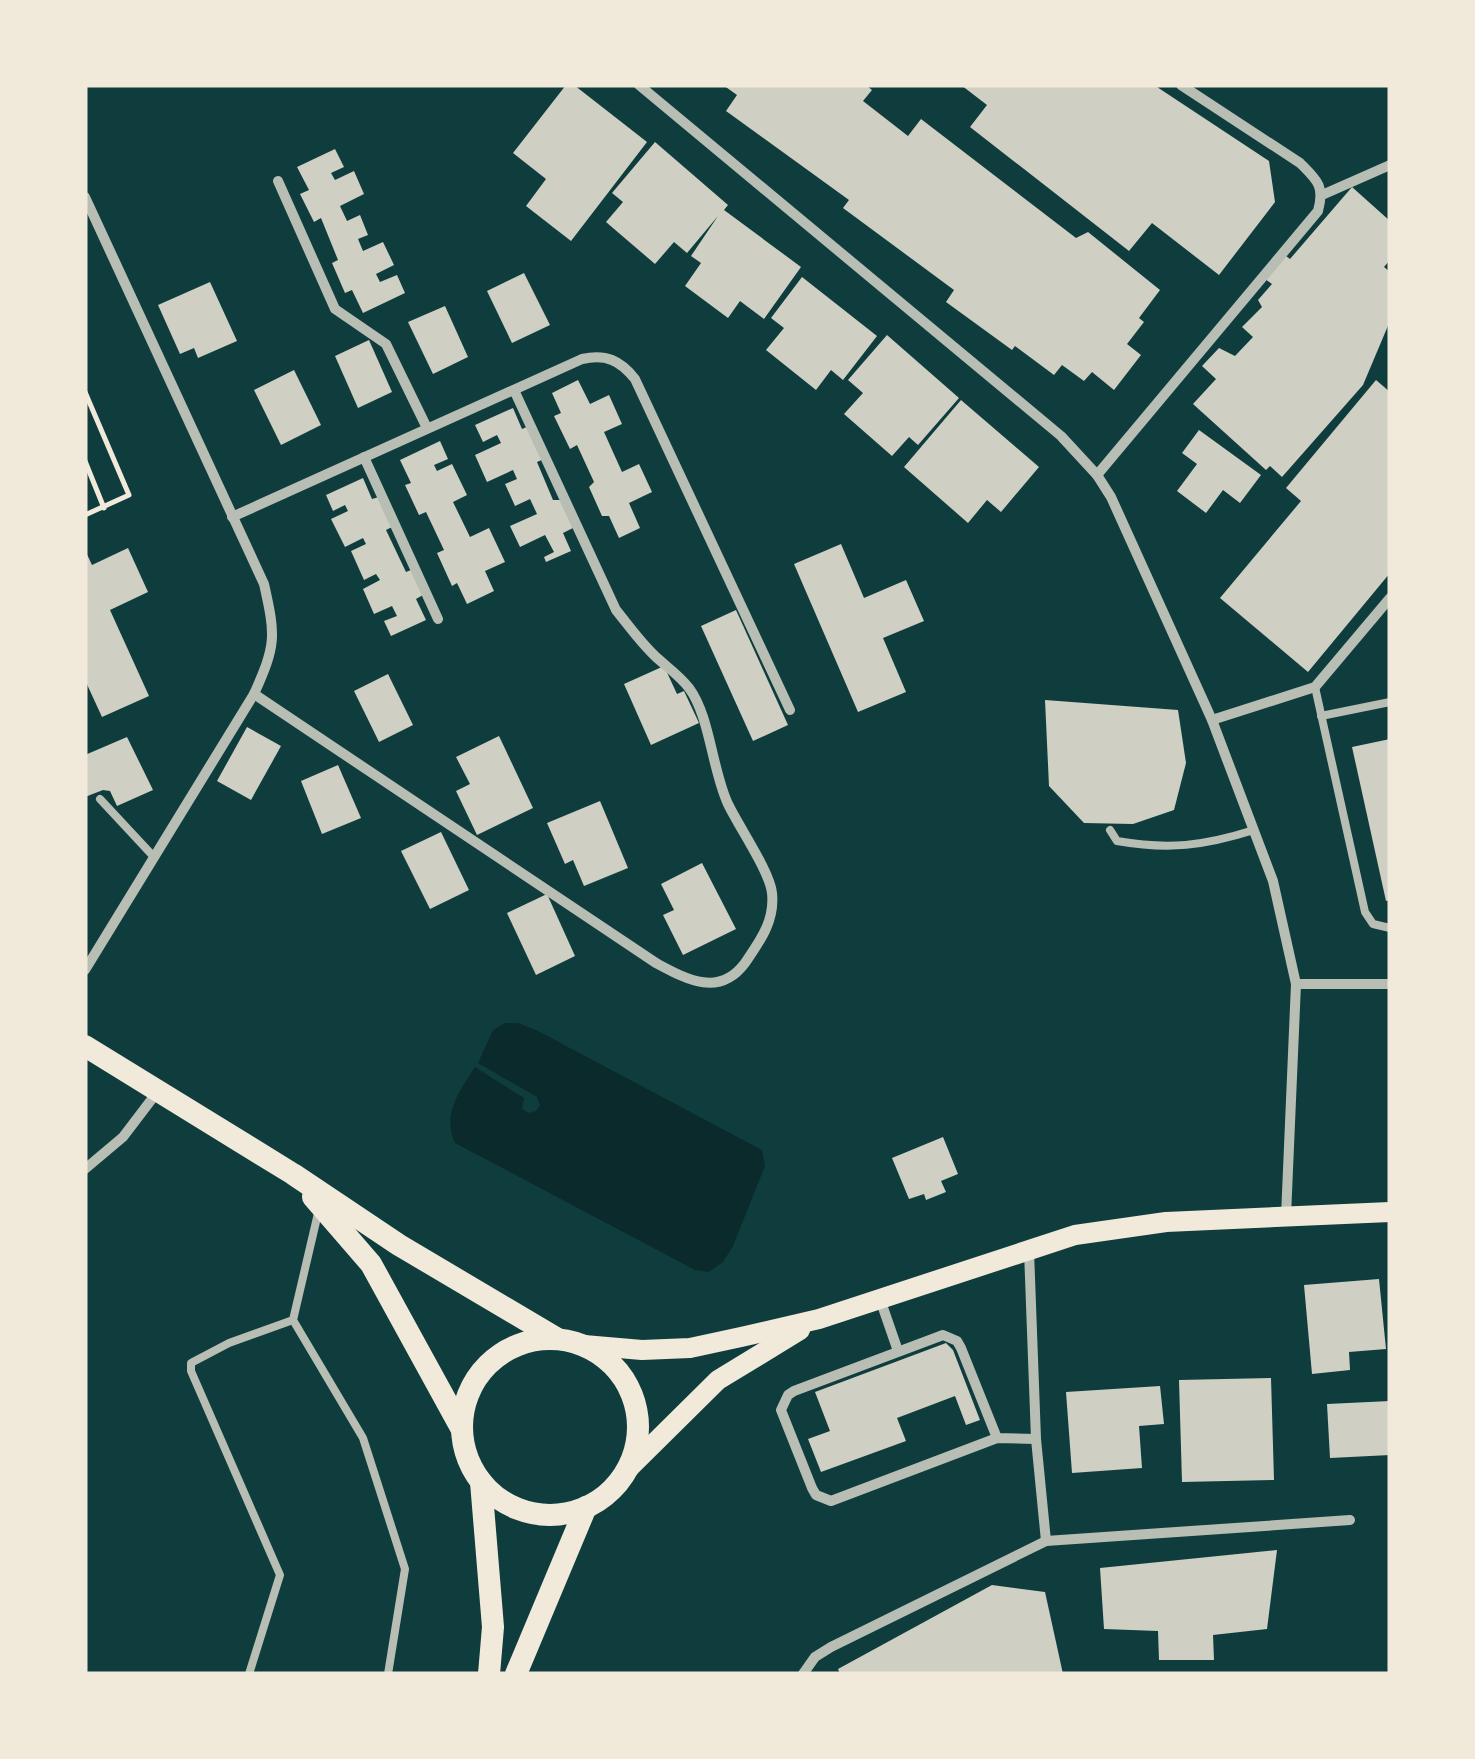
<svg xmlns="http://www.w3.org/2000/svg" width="1475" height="1759" font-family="'Zilla Slab',serif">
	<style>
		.water { fill: #0a2a2b }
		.building { fill: #cfcfc3 }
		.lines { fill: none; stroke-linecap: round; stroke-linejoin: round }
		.path { stroke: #f1e9da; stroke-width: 5 }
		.service { stroke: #b8beb3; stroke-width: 8 }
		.minor { stroke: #b8beb3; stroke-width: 10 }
		.secondary { stroke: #f1e9da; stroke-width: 20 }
		.trunk { stroke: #f1e9da; stroke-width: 22 }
	</style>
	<rect width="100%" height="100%" fill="#0f3d3e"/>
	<path class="water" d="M505,1023H518L536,1030L762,1150L765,1166L733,1246L723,1262L709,1272L695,1270L455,1143C442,1114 459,1092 475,1067L524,1098L522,1109L528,1113L536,1111L540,1105L537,1097L478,1063L493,1030Z"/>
	<g class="building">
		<polygon points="566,85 574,85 647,142 571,241 526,206 546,179 513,153"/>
		<polygon points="723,85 866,85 872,90 863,101 908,136 921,119 1076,238 1088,232 1160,290 1139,318 1144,322 1127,344 1141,355 1114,390 1092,372 1084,381 1062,365 1054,375 1015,346 1012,350 946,302 954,290 843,208 849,200 726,111 737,95"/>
		<polygon points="961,85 1154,85 1269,161 1275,202 1219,275 1152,223 1129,251 970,127 987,105"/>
		<polygon points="655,142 728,205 724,210 801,267 764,319 740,301 728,318 685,286 701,263 691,256 718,216 687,253 674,242 655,264 606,222 623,202 612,193"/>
		<polygon points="335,149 344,167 331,173 335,180 354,171 364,194 340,206 347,221 360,215 368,235 358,239 363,251 383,242 394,265 376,274 380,282 397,275 405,293 363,313 352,290 345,293 332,263 338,260 321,218 314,222 300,194 309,190 297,167"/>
		<polygon points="1352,187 1390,221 1390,260 1384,267 1390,272 1390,321 1363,385 1282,477 1270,466 1266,470 1193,404 1216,379 1202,366 1219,348 1235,356 1253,337 1242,327 1262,307 1258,300 1272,284 1265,279 1286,256 1290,259"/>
		<polygon points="524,273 550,325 512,343 487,291"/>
		<polygon points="802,277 877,336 843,380 831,370 816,390 766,350 784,328 771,318"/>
		<polygon points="210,282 237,341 198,358 194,348 180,354 158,305"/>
		<polygon points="445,306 468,357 433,374 408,322"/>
		<polygon points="887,335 959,398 918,445 909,437 892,456 844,414 863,393 848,380"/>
		<polygon points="369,340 392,392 358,408 335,356"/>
		<polygon points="294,370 321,425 281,445 254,390"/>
		<polygon points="578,380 590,404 609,395 622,424 604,432 622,472 639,464 652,492 629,503 640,528 619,538 609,516 602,516 589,487 594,482 577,445 570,449 554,416 561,413 552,393"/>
		<polygon points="1376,380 1390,392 1390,573 1308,672 1220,598 1301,501 1286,488"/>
		<polygon points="961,400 1039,467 1001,512 987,500 968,523 904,467"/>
		<polygon points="513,408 522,429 529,426 544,459 537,462 553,500 560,500 573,528 563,533 571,551 546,562 544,557 554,552 545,535 520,547 510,526 537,514 530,499 515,506 505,484 517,479 513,470 487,482 475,455 501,443 497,435 483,442 475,425"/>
		<polygon points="1199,430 1261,475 1240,503 1223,490 1206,513 1177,491 1197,464 1182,453"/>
		<polygon points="440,441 448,459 434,465 437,471 452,464 467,495 453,502 470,537 489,528 505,562 485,571 494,591 467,604 457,583 452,586 437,553 444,550 426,512 419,515 405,485 411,483 400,460"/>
		<polygon points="363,478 372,499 379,497 392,527 386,530 406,572 411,570 423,595 416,599 426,620 391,636 384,621 397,616 392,606 374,614 363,589 380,580 376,574 364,580 351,551 366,544 363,538 345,547 331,519 348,511 345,505 333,511 326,495"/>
		<polygon points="841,544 864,598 906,580 924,621 883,638 906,692 858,712 794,564"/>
		<polygon points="128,548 148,592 110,610 149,696 102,717 85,680 85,550 92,565"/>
		<polygon points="736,610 788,725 753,741 701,626"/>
		<polygon points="664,666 677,694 684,691 699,723 651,745 624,684"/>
		<polygon points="388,674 413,725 379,742 354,691"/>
		<polygon points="1045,700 1178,710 1186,763 1174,810 1133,824 1084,823 1049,786"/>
		<polygon points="247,727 281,746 251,800 217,781"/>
		<polygon points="499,736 533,808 477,835 456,791 470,784 456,757"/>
		<polygon points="127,737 153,790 117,806 110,791 103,790 85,797 85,755"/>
		<polygon points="1390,739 1390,900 1386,901 1352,747"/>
		<polygon points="338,765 361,818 322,834 301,781"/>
		<polygon points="600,801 628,868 584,886 573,860 565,864 547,823"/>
		<polygon points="441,832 469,890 430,909 401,851"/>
		<polygon points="702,863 736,929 683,955 663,915 674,910 661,884"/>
		<polygon points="547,894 575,956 536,975 507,913"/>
		<polygon points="943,1137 958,1174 941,1181 946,1192 926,1200 924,1194 909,1199 892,1158"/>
		<polygon points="1379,1279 1386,1349 1349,1352 1350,1370 1312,1374 1304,1285"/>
		<polygon points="946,1343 953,1350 980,1420 966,1425 955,1396 897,1418 906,1441 821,1472 808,1439 830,1431 815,1392"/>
		<polygon points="1271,1378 1274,1480 1182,1482 1179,1380"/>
		<polygon points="1160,1386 1164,1424 1139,1426 1142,1468 1072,1473 1066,1392"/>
		<polygon points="1390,1401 1390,1455 1330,1458 1327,1404"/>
		<polygon points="1277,1550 1267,1629 1213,1635 1214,1660 1159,1660 1158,1631 1104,1629 1100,1568"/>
		<polygon points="992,1585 1045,1592 1063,1674 840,1674 838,1669"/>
	</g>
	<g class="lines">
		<g class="path">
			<polyline points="85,392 129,495 85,515"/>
			<polyline points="85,461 104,508"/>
		</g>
		<g class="service">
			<polyline points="1315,687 1365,912 1373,924 1390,928"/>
			<polyline points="1321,716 1390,702"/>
			<polyline points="100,799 154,857"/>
			<path d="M1110,830L1117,841C1169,850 1203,846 1254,830"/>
			<polyline points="319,1209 293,1320 363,1438 405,1569 388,1674"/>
			<polyline points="249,1674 280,1575 191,1371 191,1363 229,1343 293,1320"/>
		</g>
		<g class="minor">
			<polyline points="639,85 1061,436 1097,475 1111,497 1212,720 1273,881 1296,984 1286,1216"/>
			<polyline points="278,181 335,309 386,344 427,428"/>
			<polyline points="1322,195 1390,165"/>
			<path d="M85,197L264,584C276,637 276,645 254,694L85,970"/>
			<polyline points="364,457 438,619"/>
			<path d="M1097,475L1318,211C1325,186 1317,180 1300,163L1181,85"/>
			<path d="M232,517L582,359C606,354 620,360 635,379L790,710"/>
			<path d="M254,694L656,963C686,979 719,998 745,963C760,941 775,921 772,893C770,872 739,827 728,804C712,770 710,716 689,688C680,676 667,667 656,657C641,643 629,626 616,610L514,390"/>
			<polyline points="1212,720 1315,687 1390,598"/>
			<polyline points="1296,984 1390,984"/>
			<polyline points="85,1169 123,1137 158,1091"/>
			<polyline points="1029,1251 1036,1439 1046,1541"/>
			<polyline points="880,1299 898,1351"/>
			<polyline points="997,1438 961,1348 957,1341 943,1335 794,1391 788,1395 781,1410 812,1488 816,1495 831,1501 997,1438 1036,1439"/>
			<polyline points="803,1674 815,1657 831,1647 1046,1541 1350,1520"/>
		</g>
		<g class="secondary">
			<polyline points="584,1345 642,1350 690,1348 741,1337 819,1319 1075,1235 1166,1222 1390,1212"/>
			<polyline points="628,1469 718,1380 800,1330"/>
		</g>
		<g class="trunk">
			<polyline points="85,1046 293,1174 399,1245 556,1338"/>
			<polyline points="313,1197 371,1264 461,1428"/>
			<circle cx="550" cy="1427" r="88"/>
			<polyline points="481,1482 493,1627 489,1674"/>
			<polyline points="516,1674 586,1507"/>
		</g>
	</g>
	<rect width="1475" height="1759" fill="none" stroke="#f1e9da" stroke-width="175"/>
</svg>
